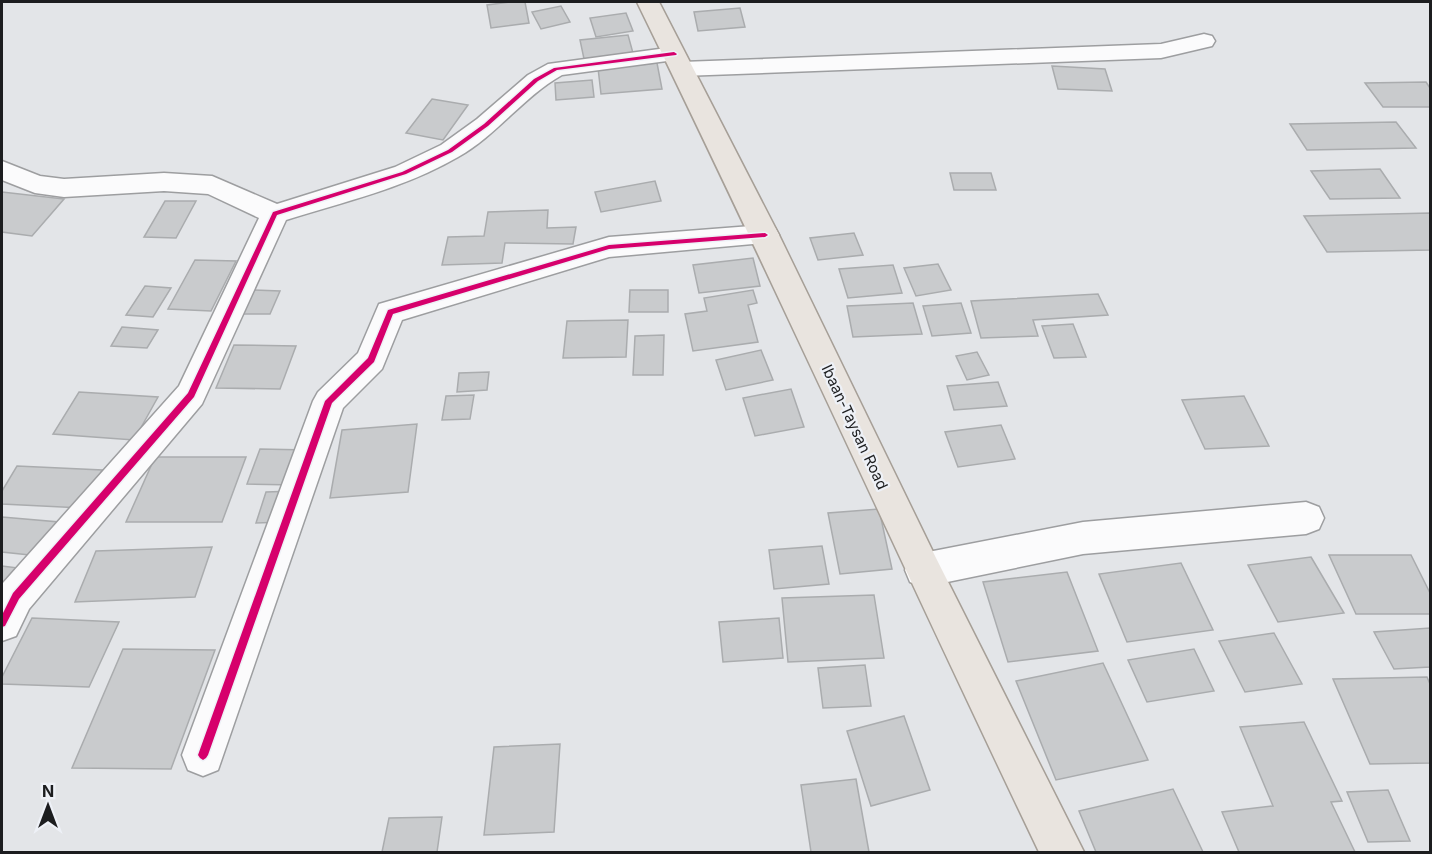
<svg xmlns="http://www.w3.org/2000/svg" width="1432" height="854" font-family="Inter,sans-serif">
	<style>
		.building { fill: #c9cbcd; stroke: #aaacae; stroke-width: 1.5 }
		.lines { fill: none; stroke-linecap: round; stroke-linejoin: round }
		.minor-casing { stroke: #9d9ea0; stroke-width: 3 }
		.major-casing { stroke: #a69f97; stroke-width: 3 }
		.minor { fill: #fbfbfc; fill-rule: evenodd }
		.major { fill: #e9e4df; fill-rule: evenodd }
		.cycleway-casing { stroke: #eef1f7; stroke-width: 3 }
		.cycleway { fill: #d6006c; fill-rule: evenodd }
		.labels { text-anchor: middle; dominant-baseline: central; stroke-width: 4.5; stroke-linejoin: round; paint-order: stroke }
		.street-label { font-size: 15px; fill: #1c1d1f; stroke: #eef1f7 }
	</style>
	<rect width="100%" height="100%" fill="#e3e5e8"/>
	<g class="building">
		<polygon points="510,2 525,2 529,23 491,28 487,5"/>
		<polygon points="561,6 570,22 541,29 532,12"/>
		<polygon points="740,8 745,27 698,31 694,12"/>
		<polygon points="626,13 633,31 596,37 590,18"/>
		<polygon points="628,35 633,53 584,59 580,40"/>
		<polygon points="657,63 662,89 601,94 598,68"/>
		<polygon points="1052,66 1105,69 1112,91 1058,89"/>
		<polygon points="592,80 594,97 556,100 555,83"/>
		<polygon points="1426,82 1430,88 1430,107 1383,107 1365,83"/>
		<polygon points="432,99 468,105 443,140 406,133"/>
		<polygon points="1396,122 1416,148 1307,150 1290,124"/>
		<polygon points="1380,169 1400,198 1330,199 1311,171"/>
		<polygon points="950,173 991,173 996,190 954,190"/>
		<polygon points="655,181 661,201 601,212 595,192"/>
		<polygon points="2,192 64,199 32,236 2,232"/>
		<polygon points="165,201 196,201 176,238 144,237"/>
		<polygon points="548,210 547,228 576,227 573,244 505,243 502,263 442,265 448,237 484,236 488,212"/>
		<polygon points="1430,213 1430,250 1327,252 1304,216"/>
		<polygon points="854,233 863,255 818,260 810,238"/>
		<polygon points="753,258 760,286 699,293 693,265"/>
		<polygon points="195,260 236,261 211,311 168,309"/>
		<polygon points="938,264 951,290 916,296 904,268"/>
		<polygon points="893,265 902,293 848,298 839,269"/>
		<polygon points="145,286 171,288 153,317 126,315"/>
		<polygon points="253,290 280,291 270,314 242,314"/>
		<polygon points="630,290 668,290 668,312 629,312"/>
		<polygon points="753,290 757,303 748,305 758,342 693,351 685,314 707,311 704,298"/>
		<polygon points="1098,294 1108,315 1033,320 1038,336 981,338 971,301"/>
		<polygon points="913,303 922,334 853,337 847,306"/>
		<polygon points="961,303 971,333 932,336 923,306"/>
		<polygon points="628,320 626,357 563,358 567,321"/>
		<polygon points="1073,324 1086,357 1054,358 1042,326"/>
		<polygon points="122,327 158,330 147,348 111,346"/>
		<polygon points="664,335 663,375 633,375 635,336"/>
		<polygon points="234,345 296,346 280,389 216,388"/>
		<polygon points="761,350 773,380 726,390 716,360"/>
		<polygon points="977,352 989,375 967,380 956,356"/>
		<polygon points="489,372 487,390 457,392 459,373"/>
		<polygon points="998,382 1007,406 954,410 947,386"/>
		<polygon points="791,389 804,427 755,436 743,398"/>
		<polygon points="79,392 158,397 134,440 53,434"/>
		<polygon points="474,395 470,419 442,420 446,396"/>
		<polygon points="1244,396 1269,446 1205,449 1182,400"/>
		<polygon points="417,424 408,492 330,498 342,430"/>
		<polygon points="1001,425 1015,459 958,467 945,432"/>
		<polygon points="260,449 307,450 295,485 247,484"/>
		<polygon points="155,457 246,457 222,522 126,522"/>
		<polygon points="17,466 102,470 82,508 2,504 2,491"/>
		<polygon points="294,491 285,522 256,523 266,492"/>
		<polygon points="879,509 892,569 840,574 828,513"/>
		<polygon points="2,517 59,522 39,556 2,552"/>
		<polygon points="822,546 829,584 774,589 769,550"/>
		<polygon points="212,547 195,597 75,602 96,551"/>
		<polygon points="1329,555 1411,555 1430,593 1430,614 1356,614"/>
		<polygon points="1311,557 1344,613 1278,622 1248,565"/>
		<polygon points="1181,563 1213,630 1127,642 1099,574"/>
		<polygon points="2,566 26,569 2,609"/>
		<polygon points="1067,572 1098,651 1008,662 983,582"/>
		<polygon points="874,595 884,658 788,662 782,598"/>
		<polygon points="32,618 119,622 89,687 2,684 2,677"/>
		<polygon points="779,618 783,658 723,662 719,622"/>
		<polygon points="1430,628 1430,667 1394,669 1374,632"/>
		<polygon points="1274,633 1302,684 1245,692 1219,641"/>
		<polygon points="123,649 215,650 171,769 72,768"/>
		<polygon points="1194,649 1214,691 1147,702 1128,660"/>
		<polygon points="1103,663 1148,760 1056,780 1016,681"/>
		<polygon points="865,665 871,706 823,708 818,668"/>
		<polygon points="1427,677 1430,684 1430,763 1370,764 1333,679"/>
		<polygon points="904,716 930,790 871,806 847,731"/>
		<polygon points="1304,722 1342,801 1331,802 1355,852 1239,852 1222,812 1273,806 1240,727"/>
		<polygon points="560,744 554,832 484,835 494,747"/>
		<polygon points="856,779 869,852 811,852 801,785"/>
		<polygon points="1173,789 1203,852 1096,852 1079,811"/>
		<polygon points="1388,790 1410,841 1368,842 1347,792"/>
		<polygon points="442,817 437,852 382,852 389,818"/>
	</g>
	<g class="lines">
		<defs>
			<g id="minor">
				<polygon points="1204,34 1212,36 1215,41 1212,46 1161,58 682,76 674,74 670,69 674,64 682,62 1161,44"/>
				<path d="M674,47L682,49L685,54L682,59L562,75C523,97 497,135 458,157C405,188 343,202 286,220L202,404L29,609L16,636L2,641L3,583L179,386L259,218L208,194L164,191L64,197L35,193L2,180V161L40,176L64,179L164,173L212,176L277,204L395,167L441,145L477,119L528,75L548,64Z"/>
				<polygon points="765,225 775,228 779,235 775,242 609,257 402,320 382,369 343,408 218,770 203,776 188,770 182,755 313,401 318,392 358,353 379,304 609,237"/>
				<polygon points="1306,502 1319,507 1324,518 1319,529 1306,534 1083,554 923,587 910,582 905,570 910,558 923,553 1083,522"/>
			</g>
			<path id="major" d="M637,2H659L779,235L936,558L1084,852H1039C904,570 775,284 637,2Z"/>
		</defs>
		<use href="#minor" class="minor-casing"/>
		<use href="#major" class="major-casing"/>
		<use href="#minor" class="minor"/>
		<use href="#major" class="major"/>
		<defs>
			<g id="cycleway">
				<polygon points="674,52 677,54 676,55 557,70 538,81 488,126 452,152 406,174 277,215 194,397 19,599 5,626 2,627 2,615 13,593 188,393 273,212 402,172 448,150 484,124 534,79 554,68"/>
				<polygon points="765,233 768,235 765,237 609,249 393,314 374,362 332,403 208,755 206,758 203,760 200,758 198,755 325,401 368,358 388,310 609,245"/>
			</g>
		</defs>
		<use href="#cycleway" class="cycleway-casing"/>
		<use href="#cycleway" class="cycleway"/>
	</g>
	<g class="labels">
		<g class="street-label">
			<text transform="translate(855 427) rotate(65)">Ibaan-Taysan Road</text>
		</g>
	</g>
	<rect width="1432" height="854" fill="none" stroke="#1c1d1f" stroke-width="6"/>
	<g transform="translate(48 806)" stroke="#eef1f7" stroke-width="4.5" paint-order="stroke">
	<path d="M0-4.5L10 22L0 15L-10 22Z" fill="#1c1d1f"/>
	<text y="-9" font-size="16" font-weight="bold" text-anchor="middle" fill="#1c1d1f">N</text>
	</g>
</svg>
